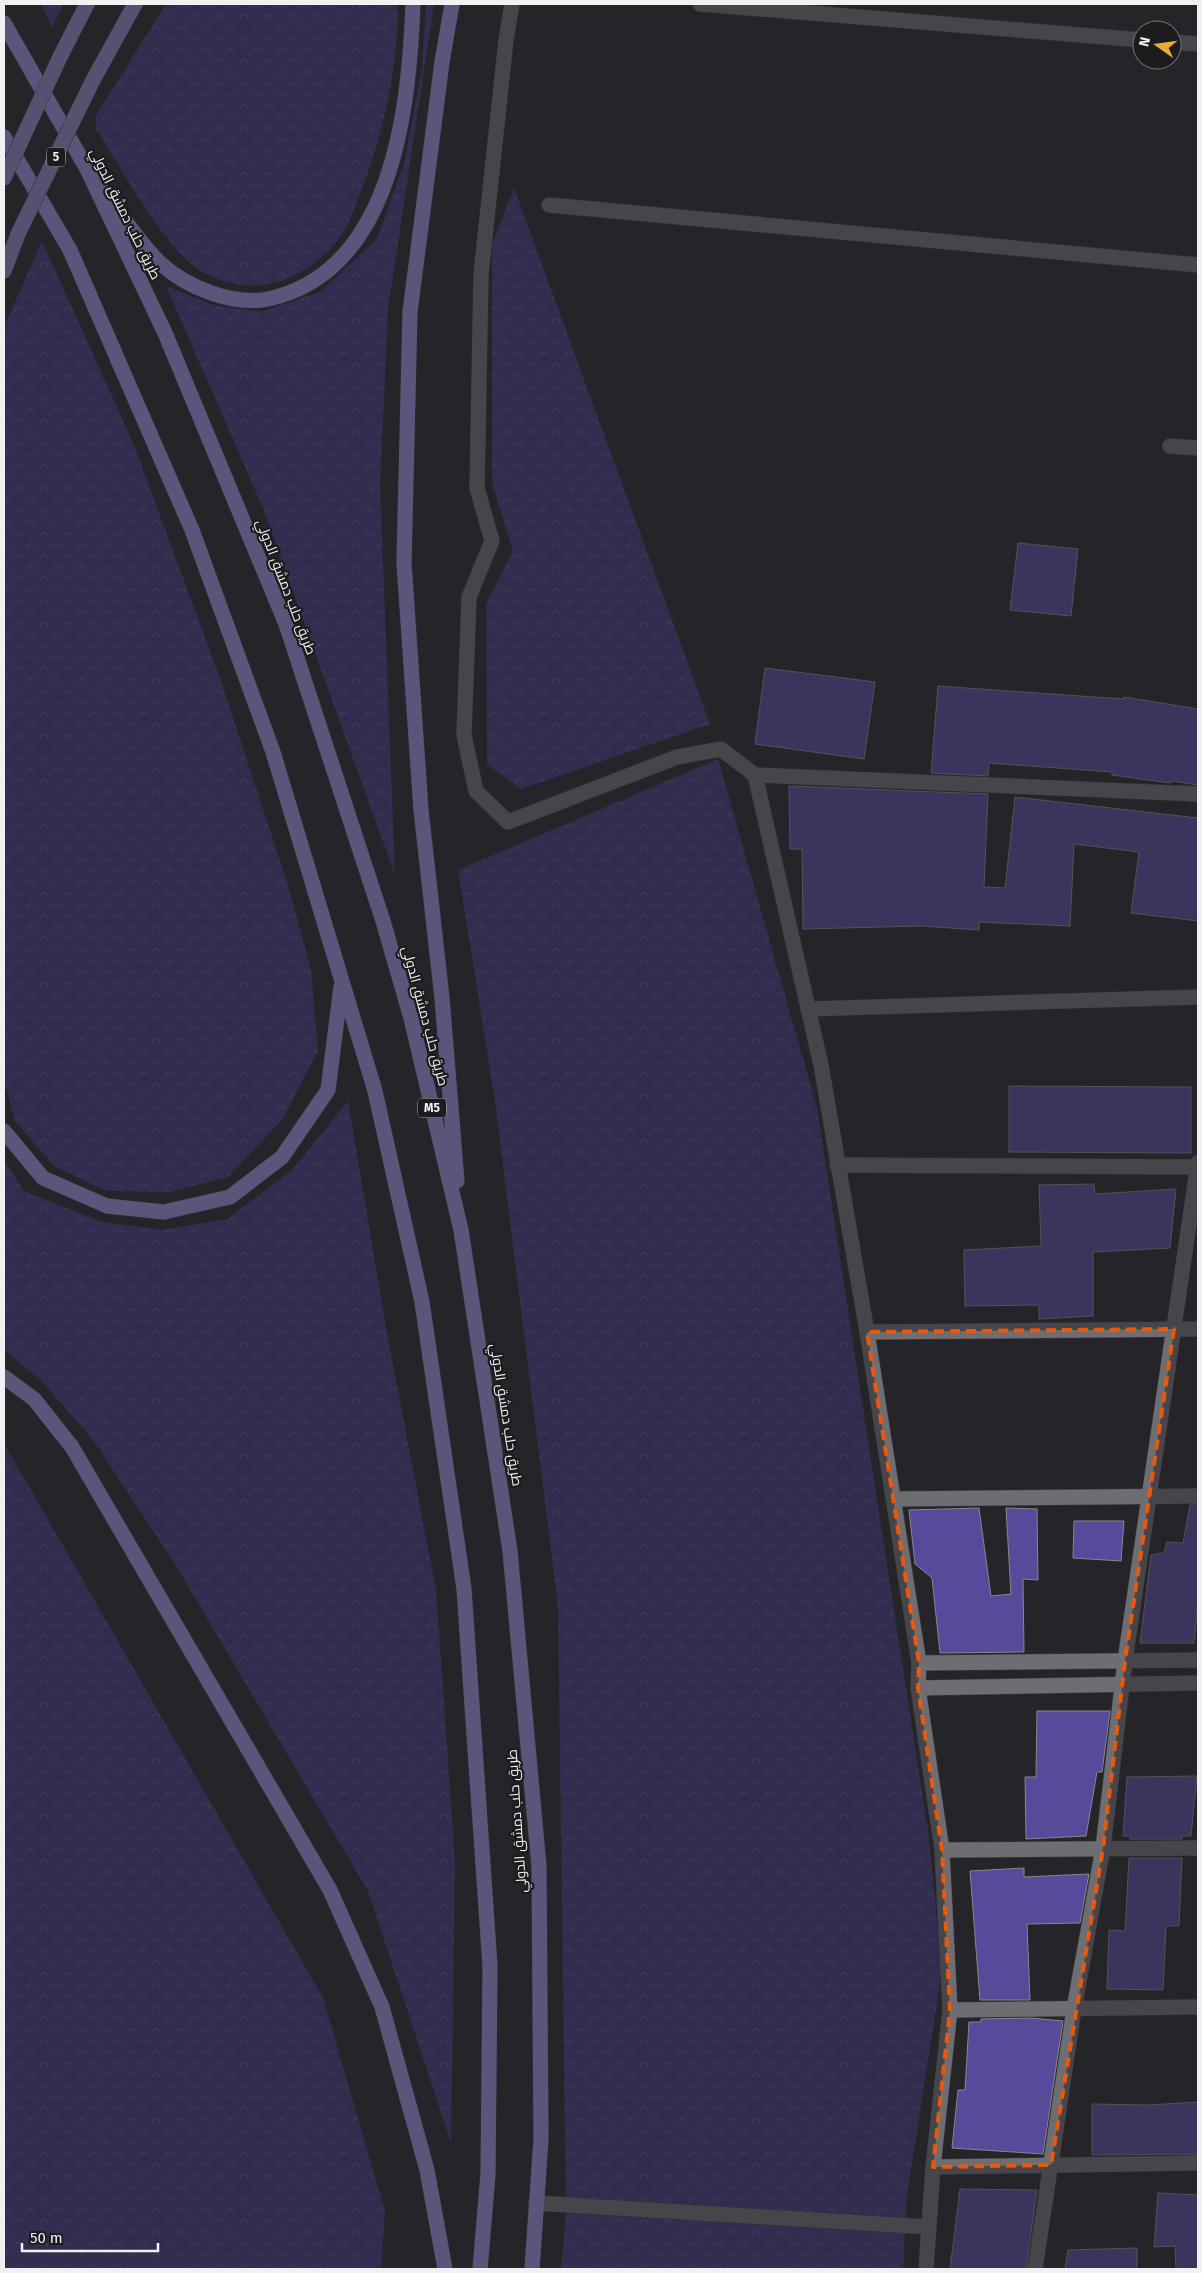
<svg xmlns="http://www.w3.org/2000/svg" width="1202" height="2273" font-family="'Fira Sans',Cairo,sans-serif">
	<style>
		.forest { fill: url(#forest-crowns) }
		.building { fill: #58499b; stroke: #88888c }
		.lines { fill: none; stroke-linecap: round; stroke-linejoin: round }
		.minor-casing { stroke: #414043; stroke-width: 16 }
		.trunk-casing { stroke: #414043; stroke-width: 16 }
		.motorway-casing { stroke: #414043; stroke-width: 16 }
		.minor { stroke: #6e6e72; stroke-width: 15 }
		.trunk { stroke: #918ac8; stroke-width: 15 }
		.motorway { stroke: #9a91dd; stroke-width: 15 }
		.trunk-bridge-casing { stroke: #414043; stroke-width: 16; stroke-linecap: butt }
		.trunk-bridge { stroke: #918ac8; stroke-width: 15 }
		.marked { fill: none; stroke: #e8590c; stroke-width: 4; stroke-dasharray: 10 6; stroke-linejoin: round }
		.labels { text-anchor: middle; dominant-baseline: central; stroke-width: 4.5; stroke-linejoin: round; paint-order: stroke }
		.shield { fill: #1c1c1f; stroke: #b1b1b3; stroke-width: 1 }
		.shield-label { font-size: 12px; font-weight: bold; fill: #f1f1f3 }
		.street-label { font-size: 14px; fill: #f1f1f3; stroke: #1c1c1f }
	</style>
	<defs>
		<pattern id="forest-crowns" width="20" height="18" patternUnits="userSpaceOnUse" patternTransform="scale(1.25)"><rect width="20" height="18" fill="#44387a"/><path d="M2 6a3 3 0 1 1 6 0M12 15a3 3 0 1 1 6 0" fill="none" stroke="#5f558d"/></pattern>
	</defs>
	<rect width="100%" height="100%" fill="#252529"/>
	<g class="forest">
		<polygon points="41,4 64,4 52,27"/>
		<path d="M166,4H398C398,69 383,138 358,199C354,209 350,221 345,230C330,254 303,275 277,282C249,290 223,284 198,269C163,246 120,166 96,129L95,117Z"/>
		<polygon points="426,4 434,4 388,309 380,486 395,875 263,508 166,286 213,305 261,312 320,292 377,239 404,164 422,69"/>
		<polygon points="514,188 710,724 521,789 487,764 486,604 513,551 492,483 492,245"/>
		<polygon points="42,241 134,445 220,678 286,879 311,969 318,1051 282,1120 228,1177 170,1192 107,1191 55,1167 15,1121 4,1080 4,327"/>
		<polygon points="718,759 817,1108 929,1838 942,1971 907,2195 903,2269 561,2269 566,2213 558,1607 495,1101 458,870"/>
		<polygon points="348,1101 387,1333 436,1590 455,1861 451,2143 368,1891 178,1569 94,1441 40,1379 4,1350 4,1159 24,1191 102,1222 163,1230 227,1219 291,1171"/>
		<polygon points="4,1443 323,1998 385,2211 381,2269 4,2269"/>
	</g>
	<g class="building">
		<polygon points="1018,543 1078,549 1071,616 1010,610"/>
		<polygon points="765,668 875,682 864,759 755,744"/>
		<polygon points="938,686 1123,699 1124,697 1198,709 1198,785 1173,781 1170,783 1112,775 1112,772 989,763 988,776 931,773"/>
		<polygon points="789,786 988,794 984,887 1005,888 1015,797 1198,818 1198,921 1131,913 1139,852 1074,844 1070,926 979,922 979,930 922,926 803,929 802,849 790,849"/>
		<polygon points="1009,1086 1191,1087 1191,1153 1009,1152"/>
		<polygon points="1094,1184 1095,1194 1176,1189 1170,1248 1093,1252 1093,1316 1039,1319 1039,1305 965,1306 964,1250 1041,1246 1039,1185"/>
		<polygon points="1190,1505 1198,1505 1198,1600 1194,1643 1140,1643 1151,1555 1164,1553 1167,1542 1183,1543"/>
		<polygon points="979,1508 991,1596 1011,1594 1006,1508 1037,1509 1038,1580 1023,1579 1024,1652 940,1653 932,1578 915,1564 909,1510"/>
		<polygon points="1074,1521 1124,1521 1121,1561 1073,1558"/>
		<polygon points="1037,1711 1110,1711 1102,1772 1097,1772 1086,1836 1026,1839 1025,1777 1036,1777"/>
		<polygon points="1197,1776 1191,1836 1182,1836 1182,1839 1130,1839 1130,1836 1123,1836 1127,1777"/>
		<polygon points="1129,1858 1182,1858 1179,1926 1166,1926 1163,1990 1107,1989 1109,1930 1125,1931"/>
		<polygon points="1024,1868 1024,1877 1089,1874 1080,1923 1027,1924 1030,2000 980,2000 970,1871"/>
		<polygon points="1031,2018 1063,2021 1043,2154 952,2148 958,2090 965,2090 969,2022 981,2022 981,2019"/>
		<polygon points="1198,2102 1198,2154 1092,2155 1092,2104 1149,2105"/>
		<polygon points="960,2189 1037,2190 1026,2269 950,2269"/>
		<polygon points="1158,2193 1198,2195 1198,2269 1176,2269 1175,2246 1154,2247"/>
		<polygon points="1137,2248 1137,2269 1065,2269 1068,2250"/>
	</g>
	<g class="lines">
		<defs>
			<g id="minor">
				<polyline points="512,4 506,40 481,274 477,488 492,541 469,597 464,735 476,791 508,822 677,757 721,749 755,775 821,1065 867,1332 919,1663 918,1688 942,1850 950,2010 933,2167 926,2269"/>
				<polyline points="700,4 1142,40"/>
				<polyline points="1172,42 1198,44"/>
				<polyline points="549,205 1198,265"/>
				<polyline points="1170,446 1198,448"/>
				<polyline points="755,775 1198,794"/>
				<polyline points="808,1009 1198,997"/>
				<polyline points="837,1165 1198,1167"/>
				<polyline points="867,1332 1198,1329"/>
				<polyline points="893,1499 1198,1496"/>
				<polyline points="919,1663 1198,1660"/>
				<polyline points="918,1688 1198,1683"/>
				<polyline points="942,1850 1198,1848"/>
				<polyline points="950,2010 1198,2007"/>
				<polyline points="933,2167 1198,2163"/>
				<polyline points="536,2203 929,2227"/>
				<polyline points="1035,2269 1074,2009 1103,1848 1125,1661 1198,1163"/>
			</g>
			<g id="trunk">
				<polyline points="60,57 87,4"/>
				<polyline points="93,80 135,4"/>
				<polyline points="4,271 18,234"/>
			</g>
			<g id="motorway">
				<polyline points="452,4 442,62 410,312 404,563 421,810 442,998 457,1181"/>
				<polyline points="4,23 87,169 165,333 286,624 383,921 411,1018 461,1230 510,1551 539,1866 541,2139 532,2269"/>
				<polyline points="4,137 70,250 192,530 273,752 375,1091 422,1302 464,1589 490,1966 488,2174 480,2269"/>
				<path d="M104,192C122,215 139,243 160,263C186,287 232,306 268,299C393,272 409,109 413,4"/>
				<polyline points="4,1131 43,1178 107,1206 164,1212 230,1197 282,1157 328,1090 341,987"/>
				<polyline points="4,1377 34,1399 72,1447 330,1890 382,2007 427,2170 445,2269"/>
			</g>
		</defs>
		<use href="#minor" class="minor-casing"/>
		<use href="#trunk" class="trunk-casing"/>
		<use href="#motorway" class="motorway-casing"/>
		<use href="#minor" class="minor"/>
		<use href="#trunk" class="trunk"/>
		<use href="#motorway" class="motorway"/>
		<defs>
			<g id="trunk-bridge">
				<polyline points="4,178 60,57"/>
				<polyline points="18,234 93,80"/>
			</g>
		</defs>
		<use href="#trunk-bridge" class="trunk-bridge-casing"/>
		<use href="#trunk-bridge" class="trunk-bridge"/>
	</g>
	<path d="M0 0H1202V2273H0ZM1174,1329L1125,1661L1103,1848L1051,2165L933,2167L950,2010L942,1850L918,1688L919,1663L867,1332Z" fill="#252529" fill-opacity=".55" fill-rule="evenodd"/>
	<path class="marked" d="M1174,1329L1125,1661L1103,1848L1051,2165L933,2167L950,2010L942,1850L918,1688L919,1663L867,1332Z"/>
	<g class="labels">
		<g class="shield">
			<rect x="47" y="147.5" width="18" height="19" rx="4"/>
			<rect x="418" y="1098.5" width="28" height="19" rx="4"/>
		</g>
		<g class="shield-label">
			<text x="56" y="157">5</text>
			<text x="432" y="1108">M5</text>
		</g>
		<g class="street-label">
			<text transform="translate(125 214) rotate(64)">طريق حلب دمشق الدولي</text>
			<text transform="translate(286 587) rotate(69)">طريق حلب دمشق الدولي</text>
			<text transform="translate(425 1016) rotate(75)">طريق حلب دمشق الدولي</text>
			<text transform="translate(506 1415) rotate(81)">طريق حلب دمشق الدولي</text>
			<text transform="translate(517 1821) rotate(-94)">طريق حلب دمشق الدولي</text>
		</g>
	</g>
	<rect width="1202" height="2273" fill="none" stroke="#f1f1f3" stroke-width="10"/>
	<g transform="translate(1157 45) rotate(284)"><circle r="24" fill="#1c1c1f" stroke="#717174"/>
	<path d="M0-4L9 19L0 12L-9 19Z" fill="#e8ab37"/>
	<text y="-8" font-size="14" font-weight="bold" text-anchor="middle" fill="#f1f1f3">N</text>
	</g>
	<path d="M22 2243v8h136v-8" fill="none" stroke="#f1f1f3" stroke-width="2.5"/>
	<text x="30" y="2243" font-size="15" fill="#f1f1f3" stroke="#1c1c1f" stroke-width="4" paint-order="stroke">50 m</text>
</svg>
